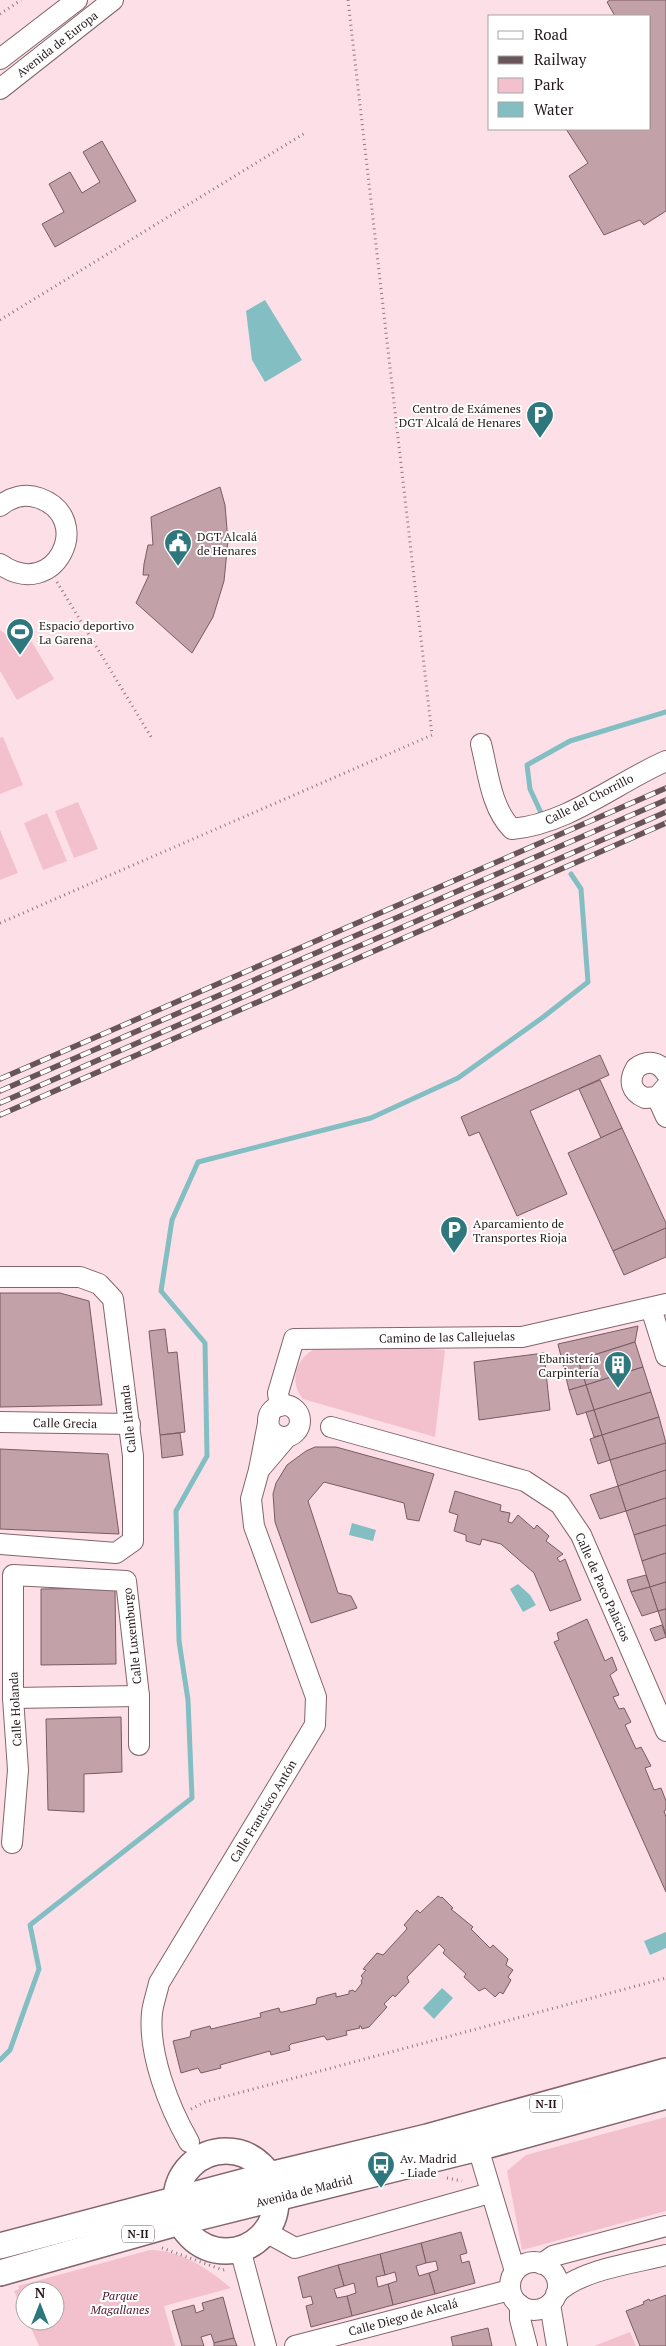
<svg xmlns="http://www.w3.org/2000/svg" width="666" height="2346" font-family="'PT Serif',serif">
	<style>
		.green { fill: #f3c1cd }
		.water { fill: #83bec3 }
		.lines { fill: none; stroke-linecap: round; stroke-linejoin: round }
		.stream { stroke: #83bec3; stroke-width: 5 }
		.building { fill: #c3a1a9; stroke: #7a5b63 }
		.minor-casing { stroke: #84646c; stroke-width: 22 }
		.major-casing { stroke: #84646c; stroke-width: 28 }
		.path { stroke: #8e797e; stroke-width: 3; stroke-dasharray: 1 4; stroke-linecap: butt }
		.minor { stroke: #fff; stroke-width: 20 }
		.major { stroke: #fff; stroke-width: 25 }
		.rail-casing { stroke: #675559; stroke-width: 5.5 }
		.rail { stroke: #fff; stroke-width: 4; stroke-dasharray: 11; stroke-linecap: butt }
		.labels { text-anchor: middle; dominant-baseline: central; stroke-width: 4; stroke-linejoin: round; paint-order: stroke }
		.shield { fill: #fff; stroke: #665d5f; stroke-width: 1 }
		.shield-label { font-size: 11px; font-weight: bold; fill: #25181b }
		.street-label { font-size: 12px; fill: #25181b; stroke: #fff }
		.poi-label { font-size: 12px; fill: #25181b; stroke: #fff; text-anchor: start }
		.park-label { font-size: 12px; font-style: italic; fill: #52152b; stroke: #fff }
	</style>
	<rect width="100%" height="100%" fill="#fde0e7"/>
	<g class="green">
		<polygon points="0,630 15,641 27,634 54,679 17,700 0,671"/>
		<polygon points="3,737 23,785 0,794 0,738"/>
		<polygon points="78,802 98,849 74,858 55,811"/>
		<polygon points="47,813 67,861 43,870 24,823"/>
		<polygon points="0,830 18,873 0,880"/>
		<path d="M320,1347L421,1348L445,1350L435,1437L303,1399C287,1381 298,1353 320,1347Z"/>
		<polygon points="666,2117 666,2211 522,2250 507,2171 526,2155"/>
		<path d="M150,2250C181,2250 207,2268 231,2288L164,2306L175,2346H39L28,2321H55V2291H25V2314L14,2291L19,2289L18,2286Z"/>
		<polygon points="630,2332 636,2346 594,2346"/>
	</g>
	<g class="water">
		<polygon points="265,300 302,360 265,382 252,360 246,311"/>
		<polygon points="352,1523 376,1530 373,1541 349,1535"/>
		<polygon points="518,1584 530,1595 536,1605 523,1612 510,1589"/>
		<polygon points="666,1932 666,1948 650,1955 644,1941"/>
		<polygon points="442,1988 453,1998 434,2019 423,2008"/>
	</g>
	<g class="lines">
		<g class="stream">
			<polyline points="542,815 530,789 527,765 570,741 666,712"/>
			<polyline points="0,2060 10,2050 39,1969 30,1925 192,1798 188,1700 179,1641 176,1511 207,1456 205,1343 161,1291 172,1220 198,1162 371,1118 458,1078 542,1018 588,982 581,889 571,874"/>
		</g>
	</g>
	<g class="building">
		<polygon points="610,0 666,0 666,211 644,225 640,220 604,235 569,176 588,163 566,129 650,129 650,16 615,16 607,2"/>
		<polygon points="102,141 136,201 55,247 42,224 64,212 49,184 70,172 82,193 100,182 83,152"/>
		<polygon points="220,487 225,505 228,541 224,581 213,617 192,653 136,603 149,575 143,575 144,564 148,545 153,545 151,517"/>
		<polygon points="600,1055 609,1075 530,1111 567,1194 517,1216 479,1132 469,1136 461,1117"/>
		<polygon points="600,1080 622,1128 601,1138 579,1089"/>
		<polygon points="622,1128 666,1223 666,1228 613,1251 568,1153"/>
		<polygon points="666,1228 666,1257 624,1275 613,1251"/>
		<polygon points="0,1293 60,1293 89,1301 102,1405 0,1407"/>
		<polygon points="638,1326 635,1342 578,1360 581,1369 565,1373 558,1344"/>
		<polygon points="165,1329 168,1353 177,1352 185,1432 160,1435 149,1331"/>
		<polygon points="635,1342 643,1367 586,1385 578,1360"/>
		<polygon points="544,1353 550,1410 479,1420 474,1362"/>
		<polygon points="643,1367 651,1392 594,1410 586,1385"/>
		<polygon points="581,1369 586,1385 569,1390 565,1373"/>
		<polygon points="586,1385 594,1410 577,1415 569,1390"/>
		<polygon points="651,1392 659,1417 602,1435 594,1410"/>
		<polygon points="594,1410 602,1435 594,1437 586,1412"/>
		<polygon points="659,1417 666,1443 610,1460 602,1435"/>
		<polygon points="180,1433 183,1455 162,1458 160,1435"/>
		<polygon points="602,1435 610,1460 598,1464 590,1439"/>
		<polygon points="666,1443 666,1470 618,1486 610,1460"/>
		<polygon points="315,1447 336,1447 434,1474 419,1521 407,1519 404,1503 324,1482 308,1501 338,1593 351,1596 357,1608 311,1623 275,1522 273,1494 276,1483 287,1465 306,1451"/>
		<polygon points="0,1449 108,1454 119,1534 0,1529"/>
		<polygon points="666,1470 666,1498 626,1511 618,1486"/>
		<polygon points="618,1486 626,1511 600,1519 590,1495"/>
		<polygon points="455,1491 501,1505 500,1511 510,1513 508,1522 512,1523 518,1515 534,1529 537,1525 549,1536 546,1541 563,1554 557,1558 560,1562 565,1559 581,1600 550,1611 534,1573 501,1544 482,1539 480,1545 466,1541 466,1535 454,1531 458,1515 449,1512"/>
		<polygon points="666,1498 666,1525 634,1535 626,1511"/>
		<polygon points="666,1525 666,1553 642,1561 634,1535"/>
		<polygon points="666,1553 666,1582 650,1587 642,1561"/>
		<polygon points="646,1575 650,1587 631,1592 627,1580"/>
		<polygon points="666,1582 666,1609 658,1611 650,1587"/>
		<polygon points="650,1587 658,1611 642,1616 631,1592"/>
		<polygon points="115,1588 116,1664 41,1665 41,1589"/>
		<polygon points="666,1609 666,1635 658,1611"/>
		<polygon points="587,1619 605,1661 612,1657 617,1670 610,1675 619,1695 613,1697 619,1709 624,1708 631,1722 625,1725 636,1749 641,1747 651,1766 645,1768 654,1790 661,1788 666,1801 666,1810 664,1811 666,1817 666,1892 554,1642 559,1640 557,1633"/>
		<polygon points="662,1625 666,1637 655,1641 650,1629"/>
		<polygon points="121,1717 122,1772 84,1774 84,1812 48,1810 46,1719"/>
		<polygon points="438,1896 441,1898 442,1897 453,1908 451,1909 473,1927 471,1929 490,1948 493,1945 508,1959 506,1965 513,1970 508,1977 511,1980 503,1994 500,1992 495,1997 485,1988 479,1991 464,1977 466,1974 443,1953 445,1950 439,1944 407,1977 409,1982 395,1997 393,1995 384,2004 387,2007 369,2027 362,2029 361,2026 359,2026 360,2028 346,2031 347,2035 327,2040 324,2036 291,2044 289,2046 290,2050 271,2055 270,2051 220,2065 221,2068 201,2073 198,2068 181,2073 173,2041 190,2037 191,2031 210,2026 211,2029 261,2017 260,2013 279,2008 280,2012 283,2012 316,2004 317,1998 336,1993 336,1997 349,1994 349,1991 353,1990 355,1992 362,1983 361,1981 363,1978 361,1976 366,1970 363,1969 377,1953 383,1955 406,1930 407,1928 404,1925 417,1910 420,1913"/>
		<polygon points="461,2232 467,2253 460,2255 462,2263 469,2261 475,2283 435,2294 429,2273 438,2270 436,2261 426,2263 421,2243"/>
		<polygon points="421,2243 426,2263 416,2266 419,2276 429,2273 435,2294 393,2305 388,2284 397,2281 395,2272 385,2275 380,2254"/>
		<polygon points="380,2254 385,2275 376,2277 378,2287 388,2284 393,2305 352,2316 347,2296 356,2293 354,2283 344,2286 338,2265"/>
		<polygon points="338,2265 344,2286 334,2289 337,2298 347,2296 352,2316 311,2327 306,2306 313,2304 311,2296 303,2298 298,2277"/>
		<polygon points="666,2295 666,2346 640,2346 626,2311 644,2304 643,2302 649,2299 650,2301"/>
		<polygon points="223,2297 234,2338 214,2343 211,2334 201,2337 204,2346 182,2346 172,2311 194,2305 196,2313 204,2310 202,2303"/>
		<polygon points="488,2328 492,2346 453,2346 451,2337"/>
		<polygon points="234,2338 237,2346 214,2346 214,2343"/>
	</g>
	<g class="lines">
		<defs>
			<g id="minor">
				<polyline points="0,59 77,0"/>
				<polyline points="0,89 113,0"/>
				<path d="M0,506C11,497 25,493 39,498C96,518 55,603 0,564"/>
				<path d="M481,744C488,772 491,808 512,829C568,824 616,783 666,761"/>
				<path d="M666,1073C659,1061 647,1060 636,1068C628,1081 631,1092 645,1098L657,1097L666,1087"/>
				<polyline points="657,1097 666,1117"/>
				<polyline points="0,1277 80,1277 99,1284 113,1299 133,1456 133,1541 116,1553 0,1544"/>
				<polyline points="651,1308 666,1356"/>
				<circle cx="284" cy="1421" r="16"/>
				<polyline points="280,1406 278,1393 294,1339 522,1337 666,1304"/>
				<polyline points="269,1418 259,1470 287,1437"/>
				<polyline points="0,1422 130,1424"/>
				<polyline points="331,1427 525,1481 560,1504 581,1535 666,1731"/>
				<polyline points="13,1698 139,1696"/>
				<polyline points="12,1843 18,1770 13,1698 13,1575 126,1581 139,1696 139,1745"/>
				<path d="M189,2142C169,2107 148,2054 152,2013C153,2003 157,1993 159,1983L315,1725L316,1697L254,1526L251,1499L259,1470"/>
				<polyline points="464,2145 478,2148 515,2271"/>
				<polyline points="266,2232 295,2248 490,2193"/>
				<polyline points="240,2249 266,2346"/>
				<circle cx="534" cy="2286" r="24"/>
				<polyline points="542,2264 553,2256 666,2226"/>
				<path d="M556,2294C578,2270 635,2263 666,2255"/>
				<polyline points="550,2304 557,2346"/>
				<polyline points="520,2305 520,2319 527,2346"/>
				<polyline points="295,2346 510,2290"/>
			</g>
			<g id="major">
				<circle cx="226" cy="2201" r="50"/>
				<polyline points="0,2246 269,2175 427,2137 666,2071"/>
				<polyline points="0,2273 180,2222 478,2148 666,2096"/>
			</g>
		</defs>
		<use href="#minor" class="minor-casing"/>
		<use href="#major" class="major-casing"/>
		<g class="path">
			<polyline points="0,14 21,0"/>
			<polyline points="0,320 305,133"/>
			<polyline points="57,582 153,740"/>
			<polyline points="0,923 432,735 348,0"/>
			<polyline points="191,2109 205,2102 666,1978"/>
			<polyline points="447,2178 462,2181"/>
			<polyline points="162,2248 223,2270 227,2269"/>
		</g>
		<use href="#minor" class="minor"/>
		<use href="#major" class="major"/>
		<defs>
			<g id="rail">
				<polyline points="0,1079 666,788"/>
				<polyline points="0,1091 666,800"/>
				<polyline points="0,1103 666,812"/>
				<polyline points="0,1115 666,823"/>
			</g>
		</defs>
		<use href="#rail" class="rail-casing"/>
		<use href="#rail" class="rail"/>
	</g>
	<defs>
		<symbol id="parking-pin" viewBox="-11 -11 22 30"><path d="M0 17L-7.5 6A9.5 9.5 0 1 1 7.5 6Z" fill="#2e787d" stroke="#fff"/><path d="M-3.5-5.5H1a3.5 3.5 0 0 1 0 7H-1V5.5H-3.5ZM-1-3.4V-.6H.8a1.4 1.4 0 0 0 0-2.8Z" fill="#fff"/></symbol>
		<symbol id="civic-pin" viewBox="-11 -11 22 30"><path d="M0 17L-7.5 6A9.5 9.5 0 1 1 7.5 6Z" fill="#2e787d" stroke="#fff"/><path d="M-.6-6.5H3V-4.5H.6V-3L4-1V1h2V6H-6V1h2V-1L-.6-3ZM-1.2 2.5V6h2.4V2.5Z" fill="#fff"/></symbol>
		<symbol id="stadium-pin" viewBox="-11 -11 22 30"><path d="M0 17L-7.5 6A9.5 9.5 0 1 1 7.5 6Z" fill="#2e787d" stroke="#fff"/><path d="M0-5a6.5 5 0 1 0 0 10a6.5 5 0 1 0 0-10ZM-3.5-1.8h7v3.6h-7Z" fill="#fff"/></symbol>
		<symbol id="building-pin" viewBox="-11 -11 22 30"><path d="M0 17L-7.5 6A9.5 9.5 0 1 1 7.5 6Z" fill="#2e787d" stroke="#fff"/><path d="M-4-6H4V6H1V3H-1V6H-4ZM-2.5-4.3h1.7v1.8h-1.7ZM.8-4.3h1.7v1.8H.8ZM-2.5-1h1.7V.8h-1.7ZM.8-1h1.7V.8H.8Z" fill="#fff"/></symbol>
		<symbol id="bus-pin" viewBox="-11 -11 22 30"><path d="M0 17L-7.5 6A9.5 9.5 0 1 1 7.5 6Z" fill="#2e787d" stroke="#fff"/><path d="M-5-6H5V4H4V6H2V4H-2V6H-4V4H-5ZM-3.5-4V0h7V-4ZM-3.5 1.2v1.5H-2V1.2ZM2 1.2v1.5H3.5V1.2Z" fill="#fff"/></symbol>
	</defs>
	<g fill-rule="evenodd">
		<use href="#parking-pin" x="524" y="399" width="32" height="43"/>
		<use href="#civic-pin" x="162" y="527" width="32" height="43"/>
		<use href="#stadium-pin" x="4" y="616" width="32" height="43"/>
		<use href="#parking-pin" x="438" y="1214" width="32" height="43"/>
		<use href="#building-pin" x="602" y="1349" width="32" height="43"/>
		<use href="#bus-pin" x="365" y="2149" width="32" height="43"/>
	</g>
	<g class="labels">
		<g class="shield">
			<rect x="530" y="2095.5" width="32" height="17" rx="4"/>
			<rect x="122" y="2225.5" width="32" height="17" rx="4"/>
		</g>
		<g class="shield-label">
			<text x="546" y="2104">N-II</text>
			<text x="138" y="2234">N-II</text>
		</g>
		<g class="street-label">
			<text transform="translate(57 44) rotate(-38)">Avenida de Europa</text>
			<text transform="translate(589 799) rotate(-27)">Calle del Chorrillo</text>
			<text transform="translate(447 1337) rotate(-1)">Camino de las Callejuelas</text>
			<text transform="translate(128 1419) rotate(-96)">Calle Irlanda</text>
			<text transform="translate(65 1423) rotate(1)">Calle Grecia</text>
			<text transform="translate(603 1587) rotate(66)">Calle de Paco Palacios</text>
			<text transform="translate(132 1636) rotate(-96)">Calle Luxemburgo</text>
			<text transform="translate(15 1709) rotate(-93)">Calle Holanda</text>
			<text transform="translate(263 1811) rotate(-59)">Calle Francisco Antón</text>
			<text transform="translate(304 2191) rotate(-14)">Avenida de Madrid</text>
			<text transform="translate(403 2317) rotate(-15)">Calle Diego de Alcalá</text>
		</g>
		<g class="poi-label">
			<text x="521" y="408" text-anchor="end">Centro de Exámenes<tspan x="521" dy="14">DGT Alcalá de Henares</tspan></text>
			<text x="197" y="536">DGT Alcalá<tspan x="197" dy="14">de Henares</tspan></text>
			<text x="39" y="625">Espacio deportivo<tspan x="39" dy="14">La Garena</tspan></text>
			<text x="473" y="1223">Aparcamiento de<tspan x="473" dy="14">Transportes Rioja</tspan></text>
			<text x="599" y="1358" text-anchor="end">Ebanistería<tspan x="599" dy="14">Carpintería</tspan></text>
			<text x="400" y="2158">Av. Madrid<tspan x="400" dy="14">- Liade</tspan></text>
		</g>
		<g class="park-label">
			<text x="120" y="2295">Parque<tspan x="120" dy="14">Magallanes</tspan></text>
		</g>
	</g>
	<rect x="488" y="15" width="162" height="115" fill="#ffffff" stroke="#a8a3a4"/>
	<rect x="498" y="31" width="25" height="8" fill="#ffffff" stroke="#a8a3a4"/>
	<text x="534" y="40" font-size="15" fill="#25181b">Road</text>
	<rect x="498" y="56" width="25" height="8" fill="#675559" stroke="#a8a3a4"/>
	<text x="534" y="65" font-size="15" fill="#25181b">Railway</text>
	<rect x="498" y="78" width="25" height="15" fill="#f3c1cd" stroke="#a8a3a4"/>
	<text x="534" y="90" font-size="15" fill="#25181b">Park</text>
	<rect x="498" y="102" width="25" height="15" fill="#83bec3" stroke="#a8a3a4"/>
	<text x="534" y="115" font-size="15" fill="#25181b">Water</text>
	<g transform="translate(40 2306)"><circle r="24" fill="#ffffff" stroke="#a8a3a4"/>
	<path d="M0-4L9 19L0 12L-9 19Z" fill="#2e787d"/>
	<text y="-8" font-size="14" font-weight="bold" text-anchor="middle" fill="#25181b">N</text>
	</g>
</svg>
